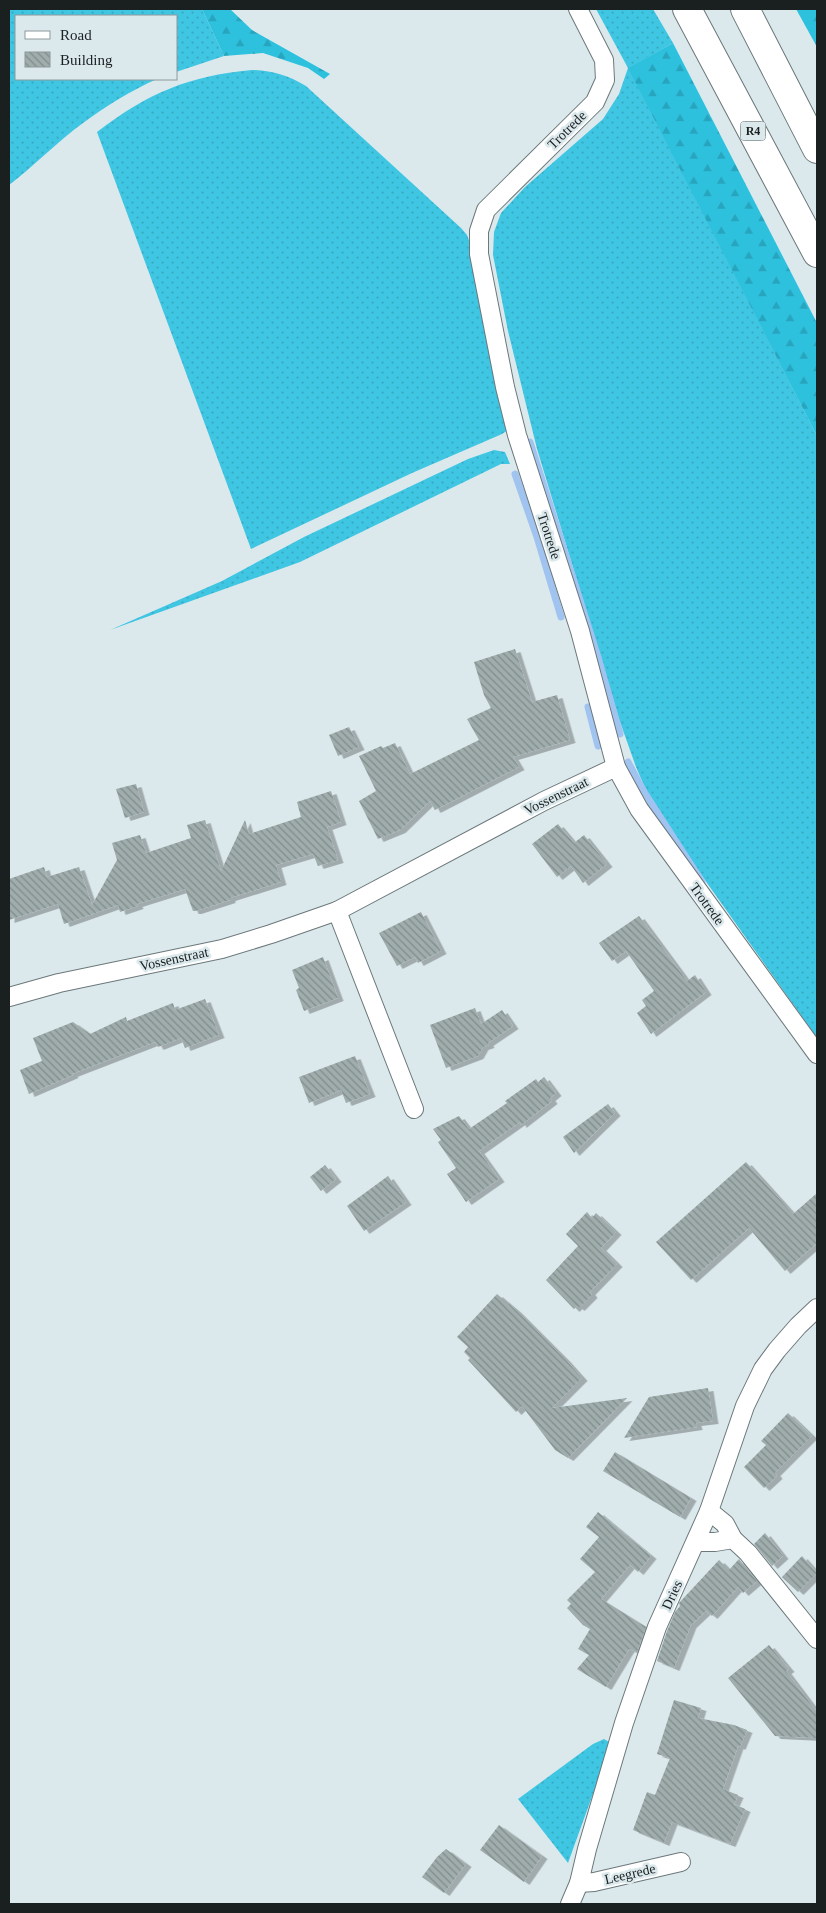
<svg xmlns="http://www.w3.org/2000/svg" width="826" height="1913" font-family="'Times New Roman',serif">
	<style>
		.grass { fill: url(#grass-dots) }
		.forest { fill: url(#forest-firs) }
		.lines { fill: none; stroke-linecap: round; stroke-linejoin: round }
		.stream { stroke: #a1c3f0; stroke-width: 7 }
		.building { fill: url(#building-back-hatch); filter: url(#shadow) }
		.street-casing { stroke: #6c787b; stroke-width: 20 }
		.highway-casing { stroke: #6c787b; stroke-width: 30 }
		.street { stroke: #fff; stroke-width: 18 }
		.highway { stroke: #fff; stroke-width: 28 }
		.labels { text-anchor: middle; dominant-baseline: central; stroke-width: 5; stroke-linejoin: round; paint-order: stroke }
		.shield { fill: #dbe9ed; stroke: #545c5e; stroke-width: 1 }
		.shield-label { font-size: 12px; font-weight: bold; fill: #1a1f20 }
		.street-label { font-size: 14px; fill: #1a1f20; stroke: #dbe9ed }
	</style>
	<defs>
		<pattern id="grass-dots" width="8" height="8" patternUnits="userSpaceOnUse" patternTransform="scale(1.25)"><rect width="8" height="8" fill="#3fc6e3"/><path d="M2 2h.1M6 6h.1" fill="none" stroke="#37aac2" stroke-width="1.8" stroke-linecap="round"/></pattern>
		<pattern id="forest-firs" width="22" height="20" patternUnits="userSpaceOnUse" patternTransform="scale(1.25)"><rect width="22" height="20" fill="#2ec1de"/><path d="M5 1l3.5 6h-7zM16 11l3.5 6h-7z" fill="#28a5be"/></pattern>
		<pattern id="building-back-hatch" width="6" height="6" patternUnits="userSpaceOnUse" patternTransform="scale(1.25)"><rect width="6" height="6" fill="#9fadac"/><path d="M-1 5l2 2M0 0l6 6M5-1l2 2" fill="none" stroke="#818c8c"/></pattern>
		<filter id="shadow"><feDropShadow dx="5.5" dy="3" stdDeviation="0" flood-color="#0004"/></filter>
	</defs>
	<rect width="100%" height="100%" fill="#dbe9ed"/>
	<g class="grass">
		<path d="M9,9H202L224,56L176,72V16H16V79H157C132,90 106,106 83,123C57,142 34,166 9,185Z"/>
		<polygon points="596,9 653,9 673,43 629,68 817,436 817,1038 707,883 649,797 636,767 619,719 537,449 508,331 493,255 494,232 501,213 525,187 603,119 619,94 628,68"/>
		<path d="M252,70C274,71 287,75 306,86L461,228L467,235L473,251L508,430L502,434L412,473L251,549L97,132C148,93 188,76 252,70Z"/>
		<polygon points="494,450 505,452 510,464 501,464 300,562 110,630 222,581 304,537 468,459"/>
		<polygon points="604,1739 609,1742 607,1755 568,1863 518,1799 593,1744"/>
	</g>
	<g class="forest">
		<polygon points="202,9 230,9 252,30 330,74 324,79 308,68 263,53 224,56"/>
		<polygon points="796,9 817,9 817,47"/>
		<polygon points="673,43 817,323 817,436 628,68"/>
	</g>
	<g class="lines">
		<g class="stream">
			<polyline points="530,442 597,654 620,734"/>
			<polyline points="515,474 537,537 561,617"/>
			<polyline points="588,707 598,746"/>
			<polyline points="628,762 644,792 702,882"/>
		</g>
	</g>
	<g class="building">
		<polygon points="515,649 532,702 557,695 570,740 513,757 519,767 435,810 430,801 400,830 378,839 359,801 376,791 359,756 381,746 383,748 395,743 410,774 479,740 467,719 491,708 484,695 474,662"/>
		<polygon points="349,727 359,747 338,756 329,735"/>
		<polygon points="136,784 144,812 125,818 116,789"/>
		<polygon points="331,791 341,822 327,827 338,860 318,866 313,854 276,865 281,882 230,898 230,900 196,911 193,911 185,889 137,904 138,906 120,912 118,905 64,924 58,904 9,920 9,879 44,867 47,877 79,867 92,905 117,860 112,843 140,835 146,853 191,838 187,825 205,820 221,871 245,820 249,834 301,817 297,802"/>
		<polygon points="558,824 574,843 584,835 607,864 583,883 571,866 557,877 532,844"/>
		<polygon points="421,912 441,951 418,963 415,957 397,966 379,933"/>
		<polygon points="639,916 687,981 695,975 706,992 651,1034 637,1013 646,1006 642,1000 654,991 626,951 612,961 599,943"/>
		<polygon points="323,957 338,998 304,1011 296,990 299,988 292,970"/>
		<polygon points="205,999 219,1035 185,1048 181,1038 158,1047 155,1042 72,1074 73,1075 29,1094 20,1070 42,1061 33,1038 73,1022 90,1034 126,1017 127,1021 173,1003 175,1010"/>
		<polygon points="475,1008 481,1024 502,1010 513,1026 488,1043 489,1045 483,1047 478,1056 446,1068 430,1025"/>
		<polygon points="355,1056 370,1094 346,1103 341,1090 309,1103 299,1077"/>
		<polygon points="544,1077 556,1093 550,1098 552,1101 521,1125 520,1122 479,1151 499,1179 466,1202 447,1174 456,1168 438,1142 441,1140 433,1129 459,1116 469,1129 507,1103 505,1101 536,1079 538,1082"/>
		<polygon points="608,1104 615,1113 574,1153 563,1137"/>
		<polygon points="746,1162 793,1214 817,1193 817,1243 785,1271 749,1228 691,1280 656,1242"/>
		<polygon points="325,1165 336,1179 321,1191 310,1177"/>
		<polygon points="388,1176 406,1202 364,1231 347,1206"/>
		<polygon points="587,1212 592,1218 596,1213 616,1232 601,1248 617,1264 590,1292 592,1295 579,1308 577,1306 574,1309 546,1280 578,1246 566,1234"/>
		<polygon points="497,1294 516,1310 566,1360 582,1378 552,1408 627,1398 568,1458 555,1450 522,1406 516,1412 468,1360 470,1358 464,1352 468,1347 457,1337"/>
		<polygon points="708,1388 713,1421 696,1423 697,1427 624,1438 649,1397"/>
		<polygon points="788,1413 812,1436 775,1473 777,1476 764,1488 744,1467 766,1445 761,1441"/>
		<polygon points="615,1452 691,1498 680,1517 603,1471"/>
		<polygon points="598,1512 651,1556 638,1572 630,1565 601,1599 646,1627 637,1652 629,1649 606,1687 577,1669 589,1655 578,1649 590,1629 583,1625 567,1608 571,1604 567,1600 595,1572 580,1559 599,1537 586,1527"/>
		<polygon points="765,1533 783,1556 772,1566 754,1544"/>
		<polygon points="802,1556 817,1573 798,1592 782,1577"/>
		<polygon points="739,1559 757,1581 743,1593 738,1587 712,1616 706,1611 691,1625 674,1668 657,1661 667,1631 675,1612 680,1606 679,1603 719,1560 729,1570"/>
		<polygon points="769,1645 789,1669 786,1671 817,1712 816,1738 775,1736 728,1678"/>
		<polygon points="674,1700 701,1708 698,1718 734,1725 747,1730 740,1747 738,1746 723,1789 738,1795 734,1804 745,1809 730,1844 672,1822 664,1843 633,1830 647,1792 655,1795 670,1758 657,1754"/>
		<polygon points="499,1825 542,1856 524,1882 480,1850"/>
		<polygon points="446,1849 466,1864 444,1893 422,1877 437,1857"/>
	</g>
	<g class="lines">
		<defs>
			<g id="street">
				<polyline points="578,9 604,60 605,80 595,102 486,210 479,231 479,254 505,387 517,435 580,631 616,767 639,809 817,1054"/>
				<polyline points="337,911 414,1109"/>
				<polyline points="9,997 59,983 222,949 271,934 337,911 544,801 616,767"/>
				<polyline points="709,1511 725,1524 733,1539 748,1553 817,1639"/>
				<polyline points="696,1542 715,1542 733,1539"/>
				<polyline points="579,1883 594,1882 681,1862"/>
				<polyline points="570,1904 579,1883 587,1849 624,1723 657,1627 709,1511 745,1406 763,1369 777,1350 798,1326 817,1308"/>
			</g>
			<g id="highway">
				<polyline points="687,9 817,253"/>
				<polyline points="745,9 817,149"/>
			</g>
		</defs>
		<use href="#street" class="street-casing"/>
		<use href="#highway" class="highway-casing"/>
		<use href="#street" class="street"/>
		<use href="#highway" class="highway"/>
	</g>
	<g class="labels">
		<rect class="shield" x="740.5" y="121.5" width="25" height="19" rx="4"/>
		<g class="shield-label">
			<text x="753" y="131">R4</text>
		</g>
		<g class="street-label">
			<text transform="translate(567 130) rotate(-45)">Trotrede</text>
			<text transform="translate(549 536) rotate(72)">Trotrede</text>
			<text transform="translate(556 796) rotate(-26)">Vossenstraat</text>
			<text transform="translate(707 904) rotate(54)">Trotrede</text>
			<text transform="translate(174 959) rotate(-12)">Vossenstraat</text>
			<text transform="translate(672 1595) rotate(-65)">Dries</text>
			<text transform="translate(630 1874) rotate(-13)">Leegrede</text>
		</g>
	</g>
	<rect width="826" height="1913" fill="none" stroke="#1a1f20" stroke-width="20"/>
	<rect x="15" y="15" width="162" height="65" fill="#dbe9ed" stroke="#8e989b"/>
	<rect x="25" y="31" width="25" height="8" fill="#ffffff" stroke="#8e989b"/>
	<text x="60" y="40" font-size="15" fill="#1a1f20">Road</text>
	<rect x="25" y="52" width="25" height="15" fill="url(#building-back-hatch)" stroke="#8e989b"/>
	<text x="60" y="65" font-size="15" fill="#1a1f20">Building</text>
</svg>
